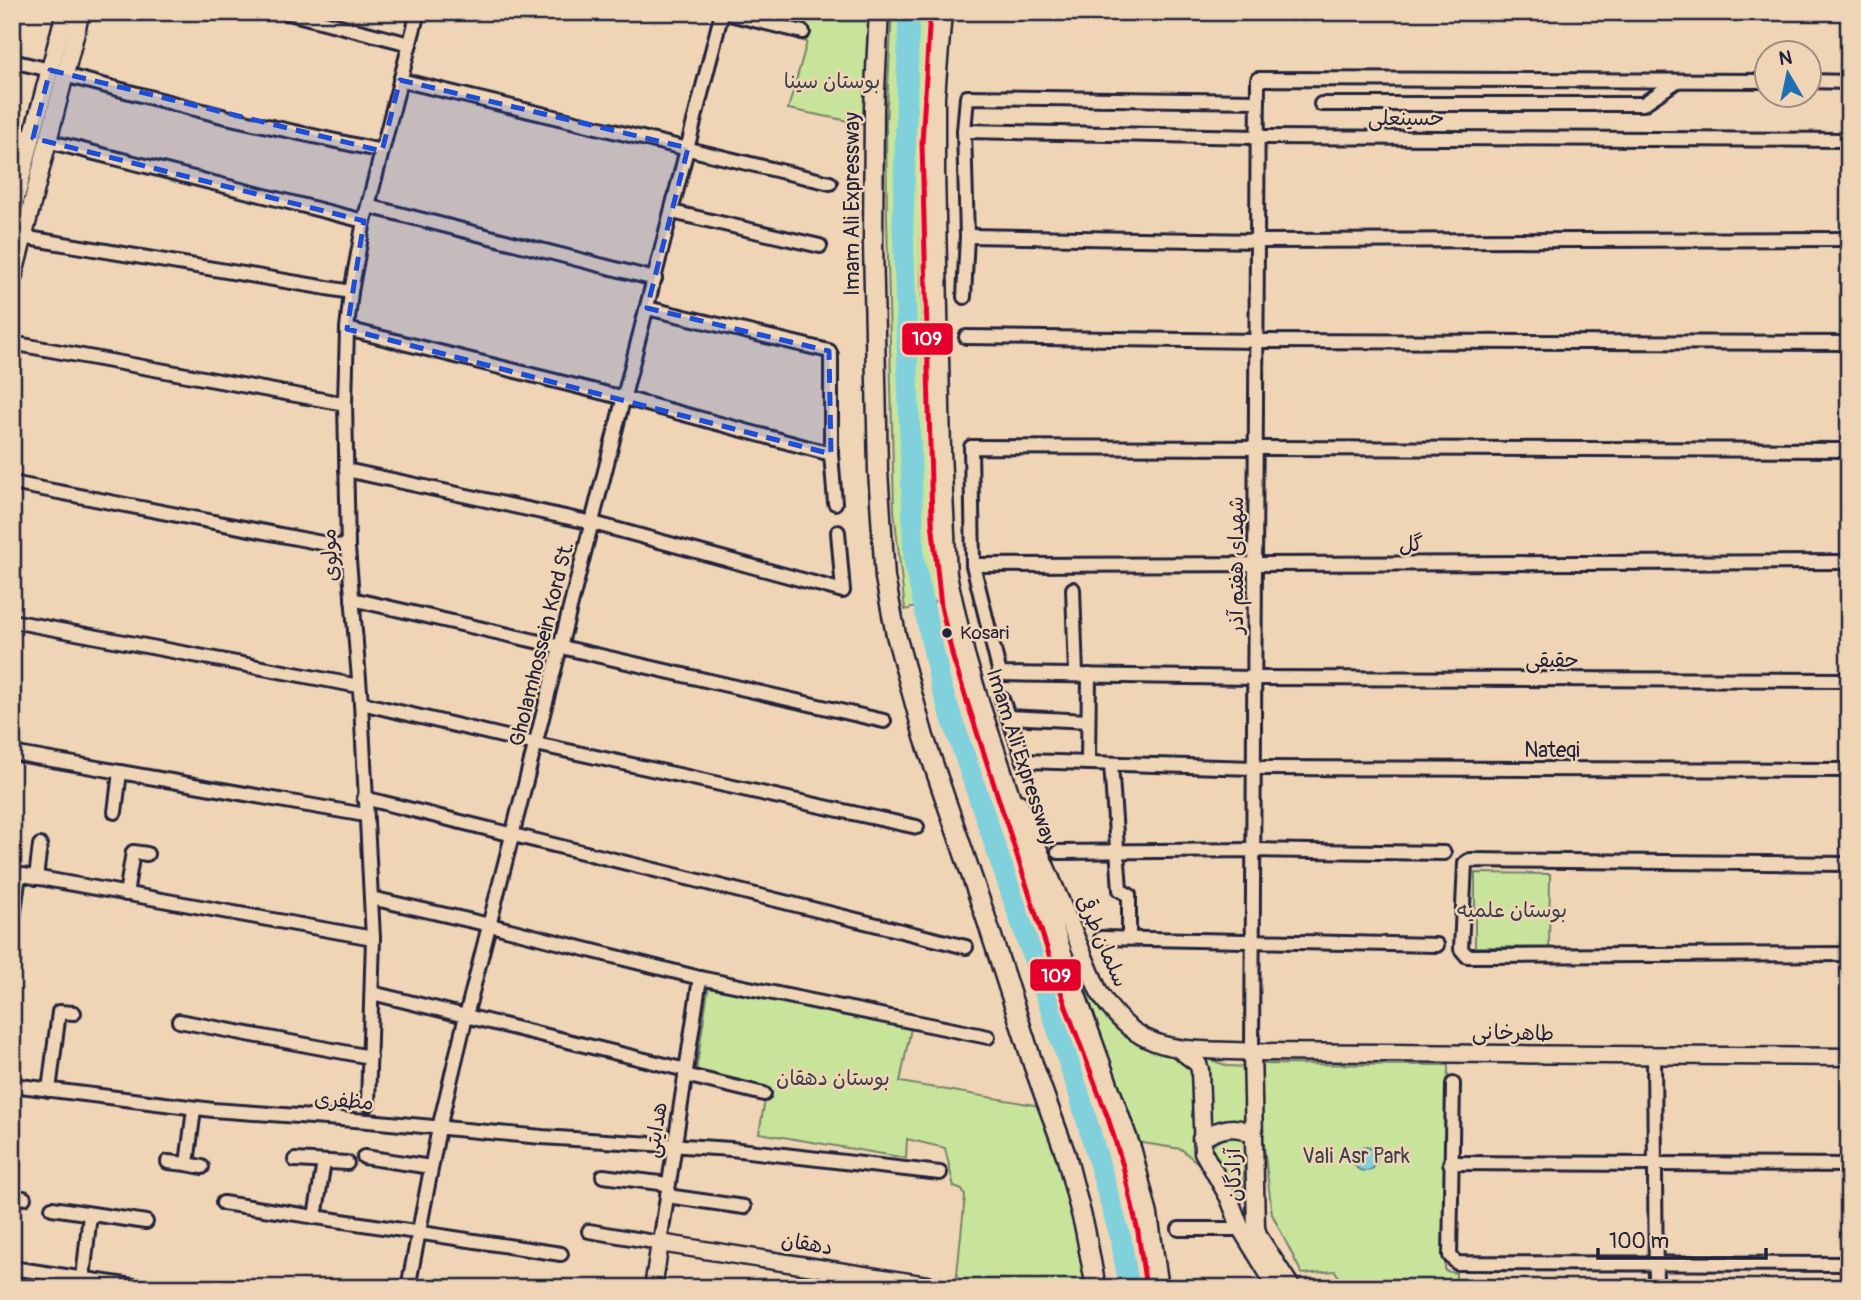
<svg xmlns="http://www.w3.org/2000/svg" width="1861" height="1300" font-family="Pangolin,'Playpen Sans Arabic',sans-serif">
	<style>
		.green { fill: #c8e49b; stroke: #75836b; stroke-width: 2 }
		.water { fill: #80d1db; stroke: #5a8b9b; stroke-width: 2 }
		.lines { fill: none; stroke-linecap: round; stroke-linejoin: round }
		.river { stroke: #80d1db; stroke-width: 21 }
		.minor-casing { stroke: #22223b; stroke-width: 18 }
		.major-casing { stroke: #22223b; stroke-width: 21 }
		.highway-casing { stroke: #22223b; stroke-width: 23 }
		.minor { stroke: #efd5b6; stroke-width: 12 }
		.major { stroke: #efd5b6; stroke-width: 16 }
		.highway { stroke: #efd5b6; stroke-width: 18 }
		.bus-1-casing { stroke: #efd5b6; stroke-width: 10 }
		.bus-1 { stroke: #e4002b; stroke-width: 5 }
		.marked { fill: #1d4ed8; fill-opacity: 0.2; stroke: #1d4ed8; stroke-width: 5; stroke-dasharray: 14 9; stroke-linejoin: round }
		.bus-dot { fill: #22223b; stroke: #efd5b6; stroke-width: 2.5 }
		.labels { text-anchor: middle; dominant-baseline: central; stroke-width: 5; stroke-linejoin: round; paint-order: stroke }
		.bus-label { font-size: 19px; fill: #22223b; stroke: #efd5b6; text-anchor: start }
		.park-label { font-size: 21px; fill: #3b3f49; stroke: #efd5b6 }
		.street-label { font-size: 21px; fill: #22223b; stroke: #efd5b6 }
		.line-badge { stroke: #efd5b6; stroke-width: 2.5 }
		.badge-label { font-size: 19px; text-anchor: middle; font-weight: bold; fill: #fff }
	</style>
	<rect width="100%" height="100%" fill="#efd5b6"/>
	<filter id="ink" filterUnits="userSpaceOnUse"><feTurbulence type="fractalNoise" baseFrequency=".0143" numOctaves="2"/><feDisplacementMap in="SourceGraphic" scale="14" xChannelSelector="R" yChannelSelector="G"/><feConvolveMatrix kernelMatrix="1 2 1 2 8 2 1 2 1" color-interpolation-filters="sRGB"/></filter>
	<g filter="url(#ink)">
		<g class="green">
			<polygon points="790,12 870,12 864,124 788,109 807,42 799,40 803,19 789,16"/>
			<polygon points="892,12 926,12 920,189 921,277 929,520 939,600 905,610 894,510 887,219 886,123"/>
			<polygon points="1475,873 1550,874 1549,948 1475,947"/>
			<path d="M1044,878L1113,1022C1128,1038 1145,1048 1166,1054C1183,1059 1182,1056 1196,1069L1195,1148L1206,1170L1181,1149L1137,1142Z"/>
			<polygon points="709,983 911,1028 900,1082 1040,1106 1066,1178 1087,1288 992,1288 956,1284 965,1196 962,1190 954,1187 945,1148 907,1139 906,1158 759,1133 767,1089 696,1072"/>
			<polygon points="1192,1053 1228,1066 1247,1067 1244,1121 1206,1126"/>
			<polygon points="1262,1064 1448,1065 1445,1271 1456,1273 1456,1288 1346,1288 1335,1271 1302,1274 1272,1214 1262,1129"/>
			<polygon points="1231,1135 1246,1140 1242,1201 1207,1146 1221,1137"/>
		</g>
		<circle class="water" cx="1365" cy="1159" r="12"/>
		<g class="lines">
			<polyline class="river" points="909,12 903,225 914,560 941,686 1078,1090 1121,1239 1129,1288"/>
			<defs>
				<g id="minor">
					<polyline points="285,12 410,44"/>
					<polyline points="721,12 803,32"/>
					<polyline points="12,61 50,70"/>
					<polyline points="64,75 226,117 382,151"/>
					<polyline points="400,80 830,183"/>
					<polyline points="1808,81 1849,82"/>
					<polyline points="1321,104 1643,104 1677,81"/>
					<polyline points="964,131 1258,137 1849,140"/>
					<polyline points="12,135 33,138"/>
					<polyline points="47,141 364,221"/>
					<polyline points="368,206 655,279"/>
					<polyline points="672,212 820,246"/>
					<polyline points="967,236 1258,241 1849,239"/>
					<polyline points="22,237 351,292"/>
					<polyline points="964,297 967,236 964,131 967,97 1258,101"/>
					<polyline points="647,308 829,351 831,355 831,454"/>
					<polyline points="347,329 624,398 831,454 835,503"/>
					<polyline points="966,337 1257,341 1849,343"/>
					<polyline points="12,343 345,404"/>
					<polyline points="1849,450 971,447 973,565 1000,674 1255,678 1849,680"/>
					<polyline points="346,470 593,523 843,591 838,532"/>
					<polyline points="12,483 348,548"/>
					<polyline points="973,565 1849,562"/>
					<polyline points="1073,589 1076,675"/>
					<polyline points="352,599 884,721"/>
					<polyline points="12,621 359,686"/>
					<polyline points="1002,699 1024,761 1254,768 1849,770"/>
					<polyline points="361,703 536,744 917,827"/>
					<polyline points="1008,717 1088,721"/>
					<polyline points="12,753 365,815"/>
					<polyline points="1088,763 1089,675"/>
					<polyline points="1111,764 1120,890 1129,895 1129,938"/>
					<polyline points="364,798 966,947"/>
					<polyline points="115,812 120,772"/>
					<polyline points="1058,852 1254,850 1444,853"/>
					<polyline points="1849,864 1470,860 1465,863 1461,949 1467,956 1849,954"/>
					<polyline points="12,873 373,938"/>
					<polyline points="36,878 40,845"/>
					<polyline points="126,894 133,852 147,854"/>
					<polyline points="371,898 490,925 700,978 988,1037"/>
					<polyline points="12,925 19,875"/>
					<polyline points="1101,938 1437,945"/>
					<polyline points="372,993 686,1070"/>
					<polyline points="179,1021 370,1057"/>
					<polyline points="1252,1052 1258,79 1766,81"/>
					<polyline points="1654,1055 1656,1288"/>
					<polyline points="685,1075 764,1094"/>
					<polyline points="1453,1084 1450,1256 1457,1263 1849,1264"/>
					<polyline points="12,1085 213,1110 368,1121 542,1137 731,1149 940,1173"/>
					<polyline points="49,1090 59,1012 74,1013"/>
					<polyline points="368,1104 373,938 361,703 348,548 345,404 347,329 351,292 364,221 418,12"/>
					<polyline points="194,1109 187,1164 202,1167"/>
					<polyline points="364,1157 431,1167"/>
					<polyline points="295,1160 347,1163"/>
					<polyline points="168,1162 187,1164"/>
					<polyline points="1450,1163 1849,1165"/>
					<polyline points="603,1176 668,1184"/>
					<polyline points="667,1196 744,1207"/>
					<polyline points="12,1197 24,1198"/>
					<polyline points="223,1203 561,1254"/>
					<polyline points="52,1208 146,1222"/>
					<polyline points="315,1217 324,1162"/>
					<polyline points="1179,1229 1241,1229"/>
					<polyline points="589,1231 660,1243 700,978"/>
					<polyline points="12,1268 146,1288"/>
					<polyline points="83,1278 90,1214"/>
					<polyline points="408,1288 439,1128 466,1016 722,12"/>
				</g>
				<g id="major">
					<polyline points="12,213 65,12"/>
					<polyline points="12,282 81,12"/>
					<path d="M1019,803L1099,992C1140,1058 1183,1048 1252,1052L1849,1057"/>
					<polyline points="1177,1048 1198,1064 1200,1070 1203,1152 1229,1198 1241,1229 1277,1288"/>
					<polyline points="1252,1052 1256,1228 1259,1237 1292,1288"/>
					<path d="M1201,1139C1218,1129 1237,1122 1254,1136"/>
					<polyline points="653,1288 660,1243 947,1288"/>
				</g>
				<g id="highway">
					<polyline points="879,12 874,108 873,243 878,471 885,578 896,635 924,737 985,915 1034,1067 1066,1155 1085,1229 1096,1288"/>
					<polyline points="942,12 935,96 935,170 941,452 947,575 965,655 980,705 1076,995 1132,1151 1148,1215 1159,1288"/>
				</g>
			</defs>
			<use href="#minor" class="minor-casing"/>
			<use href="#major" class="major-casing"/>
			<use href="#highway" class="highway-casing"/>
			<use href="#minor" class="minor"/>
			<use href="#major" class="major"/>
			<use href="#highway" class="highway"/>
			<defs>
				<polyline id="bus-1" points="930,12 922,143 932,521 941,606 953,658 1066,1007 1108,1118 1123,1166 1138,1232 1146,1288"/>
			</defs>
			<use href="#bus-1" class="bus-1-casing"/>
			<use href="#bus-1" class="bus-1"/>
		</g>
	</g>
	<path class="marked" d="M50,70L382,151L400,80L688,148L647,308L829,351L831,454L347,329L364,221L33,138Z"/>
	<circle class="bus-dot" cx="947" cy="633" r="6"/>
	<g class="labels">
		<g class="bus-label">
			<text x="960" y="633">Kosari</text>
		</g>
		<g class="park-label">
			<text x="832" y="81">بوستان سینا</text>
			<text x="1512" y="910">بوستان علمیه</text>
			<text x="833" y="1078">بوستان دهقان</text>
			<text x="1356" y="1156">Vali Asr Park</text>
		</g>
		<g class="street-label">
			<text x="1406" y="118">حسینعلی</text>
			<text transform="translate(852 204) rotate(-90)">Imam Ali Expressway</text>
			<text x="1411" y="544">گل</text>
			<text transform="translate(330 555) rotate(-93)">مولوی</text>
			<text transform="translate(1236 565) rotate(-90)">شهدای هفتم آذر</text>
			<text transform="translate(542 644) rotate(-76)">Gholamhossein Kord St.</text>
			<text x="1552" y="660">حقیقی</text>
			<text x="1552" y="750">Nateqi</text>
			<text transform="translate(1021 757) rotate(72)">Imam Ali Expressway</text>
			<text transform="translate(1102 941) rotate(66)">سلمان طرقی</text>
			<text transform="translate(1513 1033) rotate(1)">طاهرخانی</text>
			<text transform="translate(344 1101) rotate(4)">مظفری</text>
			<text transform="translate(656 1130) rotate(-81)">هدایتی</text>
			<text transform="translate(1234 1175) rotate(-91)">آزادگان</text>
			<text transform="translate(807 1244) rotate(9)">دهقان</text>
		</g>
	</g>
	<g class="line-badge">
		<rect x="901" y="322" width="53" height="34" rx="7" fill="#e4002b"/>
		<rect x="1029" y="958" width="53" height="34" rx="7" fill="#e4002b"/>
	</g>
	<g class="badge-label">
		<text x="927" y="345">109</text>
		<text x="1056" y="982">109</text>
	</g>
	<rect width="1861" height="1300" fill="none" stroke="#efd5b6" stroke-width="42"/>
	<rect x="21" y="21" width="1819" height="1258" fill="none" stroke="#22223b" stroke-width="2.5" filter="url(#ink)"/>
	<g transform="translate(1788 74) rotate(351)"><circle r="33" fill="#efd5b6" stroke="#9d8d85" stroke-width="2"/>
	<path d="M0-5L12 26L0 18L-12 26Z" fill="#1f6fb2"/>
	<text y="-10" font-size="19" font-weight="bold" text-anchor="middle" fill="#22223b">N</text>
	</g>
	<path d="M1598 1248v10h168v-10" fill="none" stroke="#22223b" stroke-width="3.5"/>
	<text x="1609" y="1248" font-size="21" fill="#22223b" stroke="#efd5b6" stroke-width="5" paint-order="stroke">100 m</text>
</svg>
